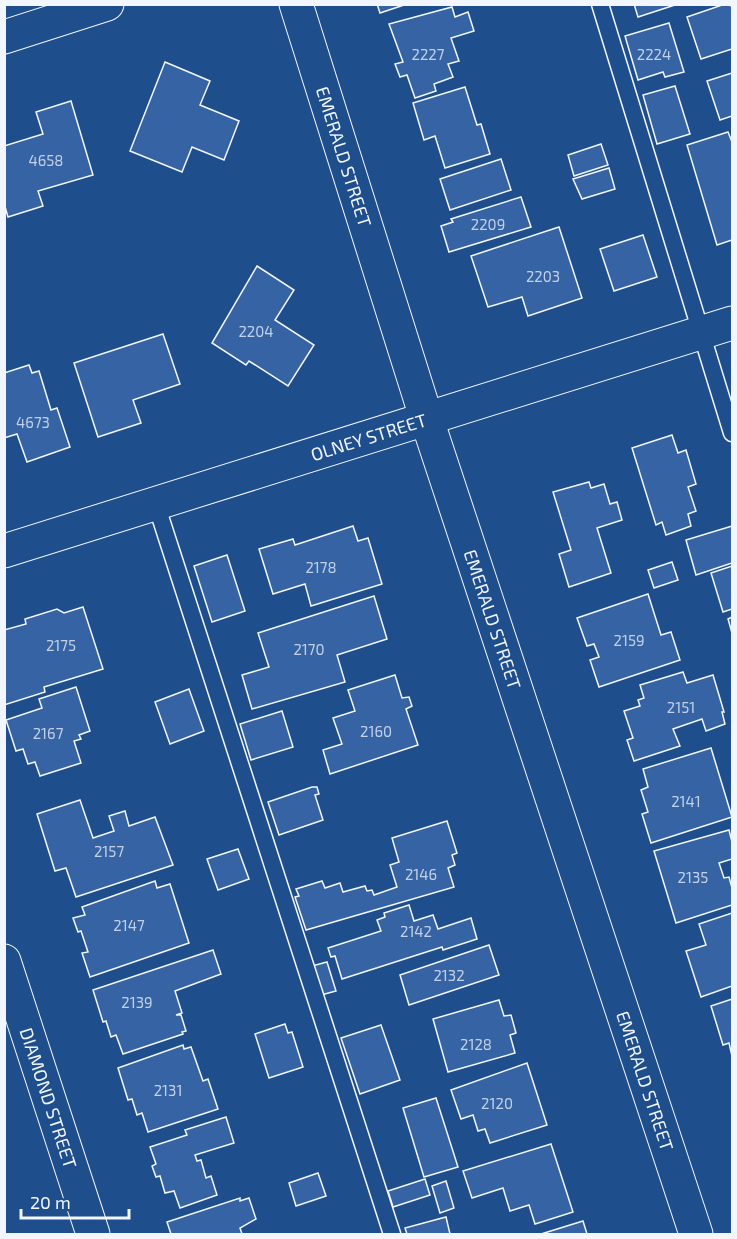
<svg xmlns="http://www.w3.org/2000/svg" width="737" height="1239" font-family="'Exo 2',sans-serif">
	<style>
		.building { fill: #3563a3; stroke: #f2f6ff; stroke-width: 1.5 }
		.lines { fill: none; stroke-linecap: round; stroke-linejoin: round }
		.lane-casing { stroke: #f2f6ff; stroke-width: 19 }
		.street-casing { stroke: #f2f6ff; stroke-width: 35 }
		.lane { stroke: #1f4e8c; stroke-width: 16 }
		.street { stroke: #1f4e8c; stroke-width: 33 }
		.labels { text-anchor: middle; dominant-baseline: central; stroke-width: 4.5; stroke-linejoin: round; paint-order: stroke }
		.number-label { font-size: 15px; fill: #c3d1e8 }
		.street-label { font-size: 18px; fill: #f2f6ff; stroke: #1f4e8c }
	</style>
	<rect width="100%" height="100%" fill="#1f4e8c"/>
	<g class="building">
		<polygon points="377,4 407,4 380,13"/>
		<polygon points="634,4 678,4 638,17"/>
		<polygon points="725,4 732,6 732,49 701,59 687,17"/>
		<polygon points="452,7 455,17 468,12 474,31 451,38 459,61 448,64 453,77 434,84 436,91 415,98 407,75 400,77 395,64 403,62 389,24"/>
		<polygon points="669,23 684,72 665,77 663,72 638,80 625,36"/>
		<polygon points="165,62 210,81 200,105 239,121 224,160 192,147 182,172 130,151"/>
		<polygon points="732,73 732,116 720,120 707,81"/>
		<polygon points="675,86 690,134 657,144 643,95"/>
		<polygon points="465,87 477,125 481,124 490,154 445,168 435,136 424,140 413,103"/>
		<polygon points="71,101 93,175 38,191 43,206 8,217 4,203 4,146 43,134 36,112"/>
		<polygon points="728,132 732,142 732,240 717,245 687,145"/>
		<polygon points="601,144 608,165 574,176 568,155"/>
		<polygon points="501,159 511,190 450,210 440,179"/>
		<polygon points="609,168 615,189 582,199 573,179"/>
		<polygon points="521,197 531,227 449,252 441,226 453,222 451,219"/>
		<polygon points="559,227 582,298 528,316 522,297 488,307 471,256"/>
		<polygon points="643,235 657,277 614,291 600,249"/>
		<polygon points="257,266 294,290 275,320 314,345 288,386 249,361 246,365 212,343"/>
		<polygon points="163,334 180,384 133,400 141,423 98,437 74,363"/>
		<polygon points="29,365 32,373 39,371 51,410 57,408 70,447 27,462 17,434 4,438 4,373"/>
		<polygon points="672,435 678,453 686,450 696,484 688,487 696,511 688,514 691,526 666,535 662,522 656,525 632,448"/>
		<polygon points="589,482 591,488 604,484 610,504 617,502 622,520 597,528 611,573 569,587 559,554 571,550 553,492"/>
		<polygon points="353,526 358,541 368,538 382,584 311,606 305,584 273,594 259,549 293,539 295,545"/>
		<polygon points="732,526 732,563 696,575 686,540"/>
		<polygon points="227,555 245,611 212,622 194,566"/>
		<polygon points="672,562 678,580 654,588 648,570"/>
		<polygon points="732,566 732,609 723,612 711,573"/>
		<polygon points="648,594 661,635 671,632 680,660 599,687 590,660 599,657 594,644 587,646 577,618"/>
		<polygon points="374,596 387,639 337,655 345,682 252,709 242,675 269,667 258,633"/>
		<polygon points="83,607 103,669 44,687 45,692 4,705 4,630 26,624 25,619 57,609 64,613"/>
		<polygon points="732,617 732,633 728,619"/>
		<polygon points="683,672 687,683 713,675 724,712 722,712 725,724 706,731 702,719 673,729 680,746 634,761 627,740 633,738 624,711 640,706 638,700 644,698 640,685"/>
		<polygon points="395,675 402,698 409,697 412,706 406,709 418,745 330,774 323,750 342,744 333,718 355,711 348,690"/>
		<polygon points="76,687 90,731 79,735 81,739 74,741 81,763 40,776 35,762 28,764 23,749 16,751 6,720 42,708 39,699"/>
		<polygon points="189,689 204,731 170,744 155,702"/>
		<polygon points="282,711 293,747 251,760 240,724"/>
		<polygon points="711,748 732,817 651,843 642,814 648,812 641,790 648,787 643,769"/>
		<polygon points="312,787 317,787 319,794 315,795 323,820 279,835 268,802"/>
		<polygon points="80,800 93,838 114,831 109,816 125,811 129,826 155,817 173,865 76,897 66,868 55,871 37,814"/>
		<polygon points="447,821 457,853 452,855 455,865 448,868 454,887 306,930 295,897 299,896 296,889 322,881 325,888 340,883 343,892 365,886 367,891 372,890 374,895 397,887 390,865 399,862 392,838"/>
		<polygon points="729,830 732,842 732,859 719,863 724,878 729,877 732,888 732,905 676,923 654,851"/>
		<polygon points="238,849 249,879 218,890 207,859"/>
		<polygon points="155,881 157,888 170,884 189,943 90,977 82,953 88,952 81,931 78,932 73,918 85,915 82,907"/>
		<polygon points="409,905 414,921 433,915 438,929 471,918 477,939 443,950 442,947 342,979 335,956 331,957 328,948 381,931 377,920 385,917 384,913"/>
		<polygon points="732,913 732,986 701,997 686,951 706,945 699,924"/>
		<polygon points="489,945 499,975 409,1005 400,975"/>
		<polygon points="213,950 221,974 175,991 182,1013 176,1015 181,1015 186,1031 182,1032 183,1034 123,1054 116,1035 111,1037 106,1021 103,1022 93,990"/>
		<polygon points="327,962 336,991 321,995 312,966"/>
		<polygon points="732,999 732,1056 729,1043 723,1045 711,1006"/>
		<polygon points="499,1000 504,1016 511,1015 516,1033 510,1035 515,1053 448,1072 433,1019"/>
		<polygon points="285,1024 288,1033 292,1032 303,1067 269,1078 255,1034"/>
		<polygon points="381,1025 400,1080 360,1094 341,1038"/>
		<polygon points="183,1045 184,1049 191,1047 203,1081 208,1079 218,1109 148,1132 142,1113 137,1115 132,1099 128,1100 118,1068"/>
		<polygon points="527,1063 547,1125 490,1143 485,1129 478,1131 473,1115 461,1119 451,1090"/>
		<polygon points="436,1098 458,1167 424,1177 403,1108"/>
		<polygon points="226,1117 234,1143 195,1155 197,1161 201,1160 206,1178 211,1176 217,1195 180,1208 174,1191 165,1193 160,1176 156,1177 152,1166 156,1164 150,1147 187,1135 185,1130"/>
		<polygon points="551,1144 573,1212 535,1224 529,1205 510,1211 503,1188 472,1198 463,1171"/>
		<polygon points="318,1173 326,1196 296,1206 289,1183"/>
		<polygon points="425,1179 430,1195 393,1207 388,1191"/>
		<polygon points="446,1181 454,1208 440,1213 432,1186"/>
		<polygon points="240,1198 240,1201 249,1198 256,1219 240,1228 242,1234 171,1234 167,1222"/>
		<polygon points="446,1217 450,1234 407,1234 405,1228"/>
		<polygon points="583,1221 587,1234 541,1234"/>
	</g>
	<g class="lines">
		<defs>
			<g id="lane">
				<polyline points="600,4 732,433"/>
				<polyline points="156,504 392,1234"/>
			</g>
			<g id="street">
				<path id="s1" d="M296,4L426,417L696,1234"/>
				<polyline points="4,37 107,4"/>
				<path id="s2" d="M4,551L732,323"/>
				<path id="s3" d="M4,961L93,1234"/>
			</g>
		</defs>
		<use href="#lane" class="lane-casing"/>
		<use href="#street" class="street-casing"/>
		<use href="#lane" class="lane"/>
		<use href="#street" class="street"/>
	</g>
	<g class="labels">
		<g class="number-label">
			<text x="428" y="54">2227</text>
			<text x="654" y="54">2224</text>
			<text x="46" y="160">4658</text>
			<text x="488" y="224">2209</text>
			<text x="543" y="276">2203</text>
			<text x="256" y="331">2204</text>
			<text x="33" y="422">4673</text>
			<text x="321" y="567">2178</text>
			<text x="629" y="640">2159</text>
			<text x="61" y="645">2175</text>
			<text x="309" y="649">2170</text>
			<text x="681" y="707">2151</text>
			<text x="376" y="731">2160</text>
			<text x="48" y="733">2167</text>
			<text x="686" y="801">2141</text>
			<text x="109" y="851">2157</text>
			<text x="421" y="874">2146</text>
			<text x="693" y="877">2135</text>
			<text x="129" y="925">2147</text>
			<text x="416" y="931">2142</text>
			<text x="449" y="975">2132</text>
			<text x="137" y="1002">2139</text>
			<text x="476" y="1044">2128</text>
			<text x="168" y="1090">2131</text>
			<text x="497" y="1103">2120</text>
		</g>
		<g class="street-label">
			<text stroke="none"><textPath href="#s1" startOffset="160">EMERALD STREET</textPath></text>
			<text stroke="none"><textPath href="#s2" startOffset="382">OLNEY STREET</textPath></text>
			<text stroke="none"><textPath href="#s1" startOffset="646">EMERALD STREET</textPath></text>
			<text stroke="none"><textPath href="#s1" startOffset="1132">EMERALD STREET</textPath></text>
			<text stroke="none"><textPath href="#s3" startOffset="144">DIAMOND STREET</textPath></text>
		</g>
	</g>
	<rect width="737" height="1239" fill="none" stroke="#f2f6ff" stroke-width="12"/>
	<path d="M21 1209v9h108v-9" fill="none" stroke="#f2f6ff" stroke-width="3"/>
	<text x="30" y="1209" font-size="18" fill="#f2f6ff" stroke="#1f4e8c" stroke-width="4.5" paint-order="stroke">20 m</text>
</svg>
